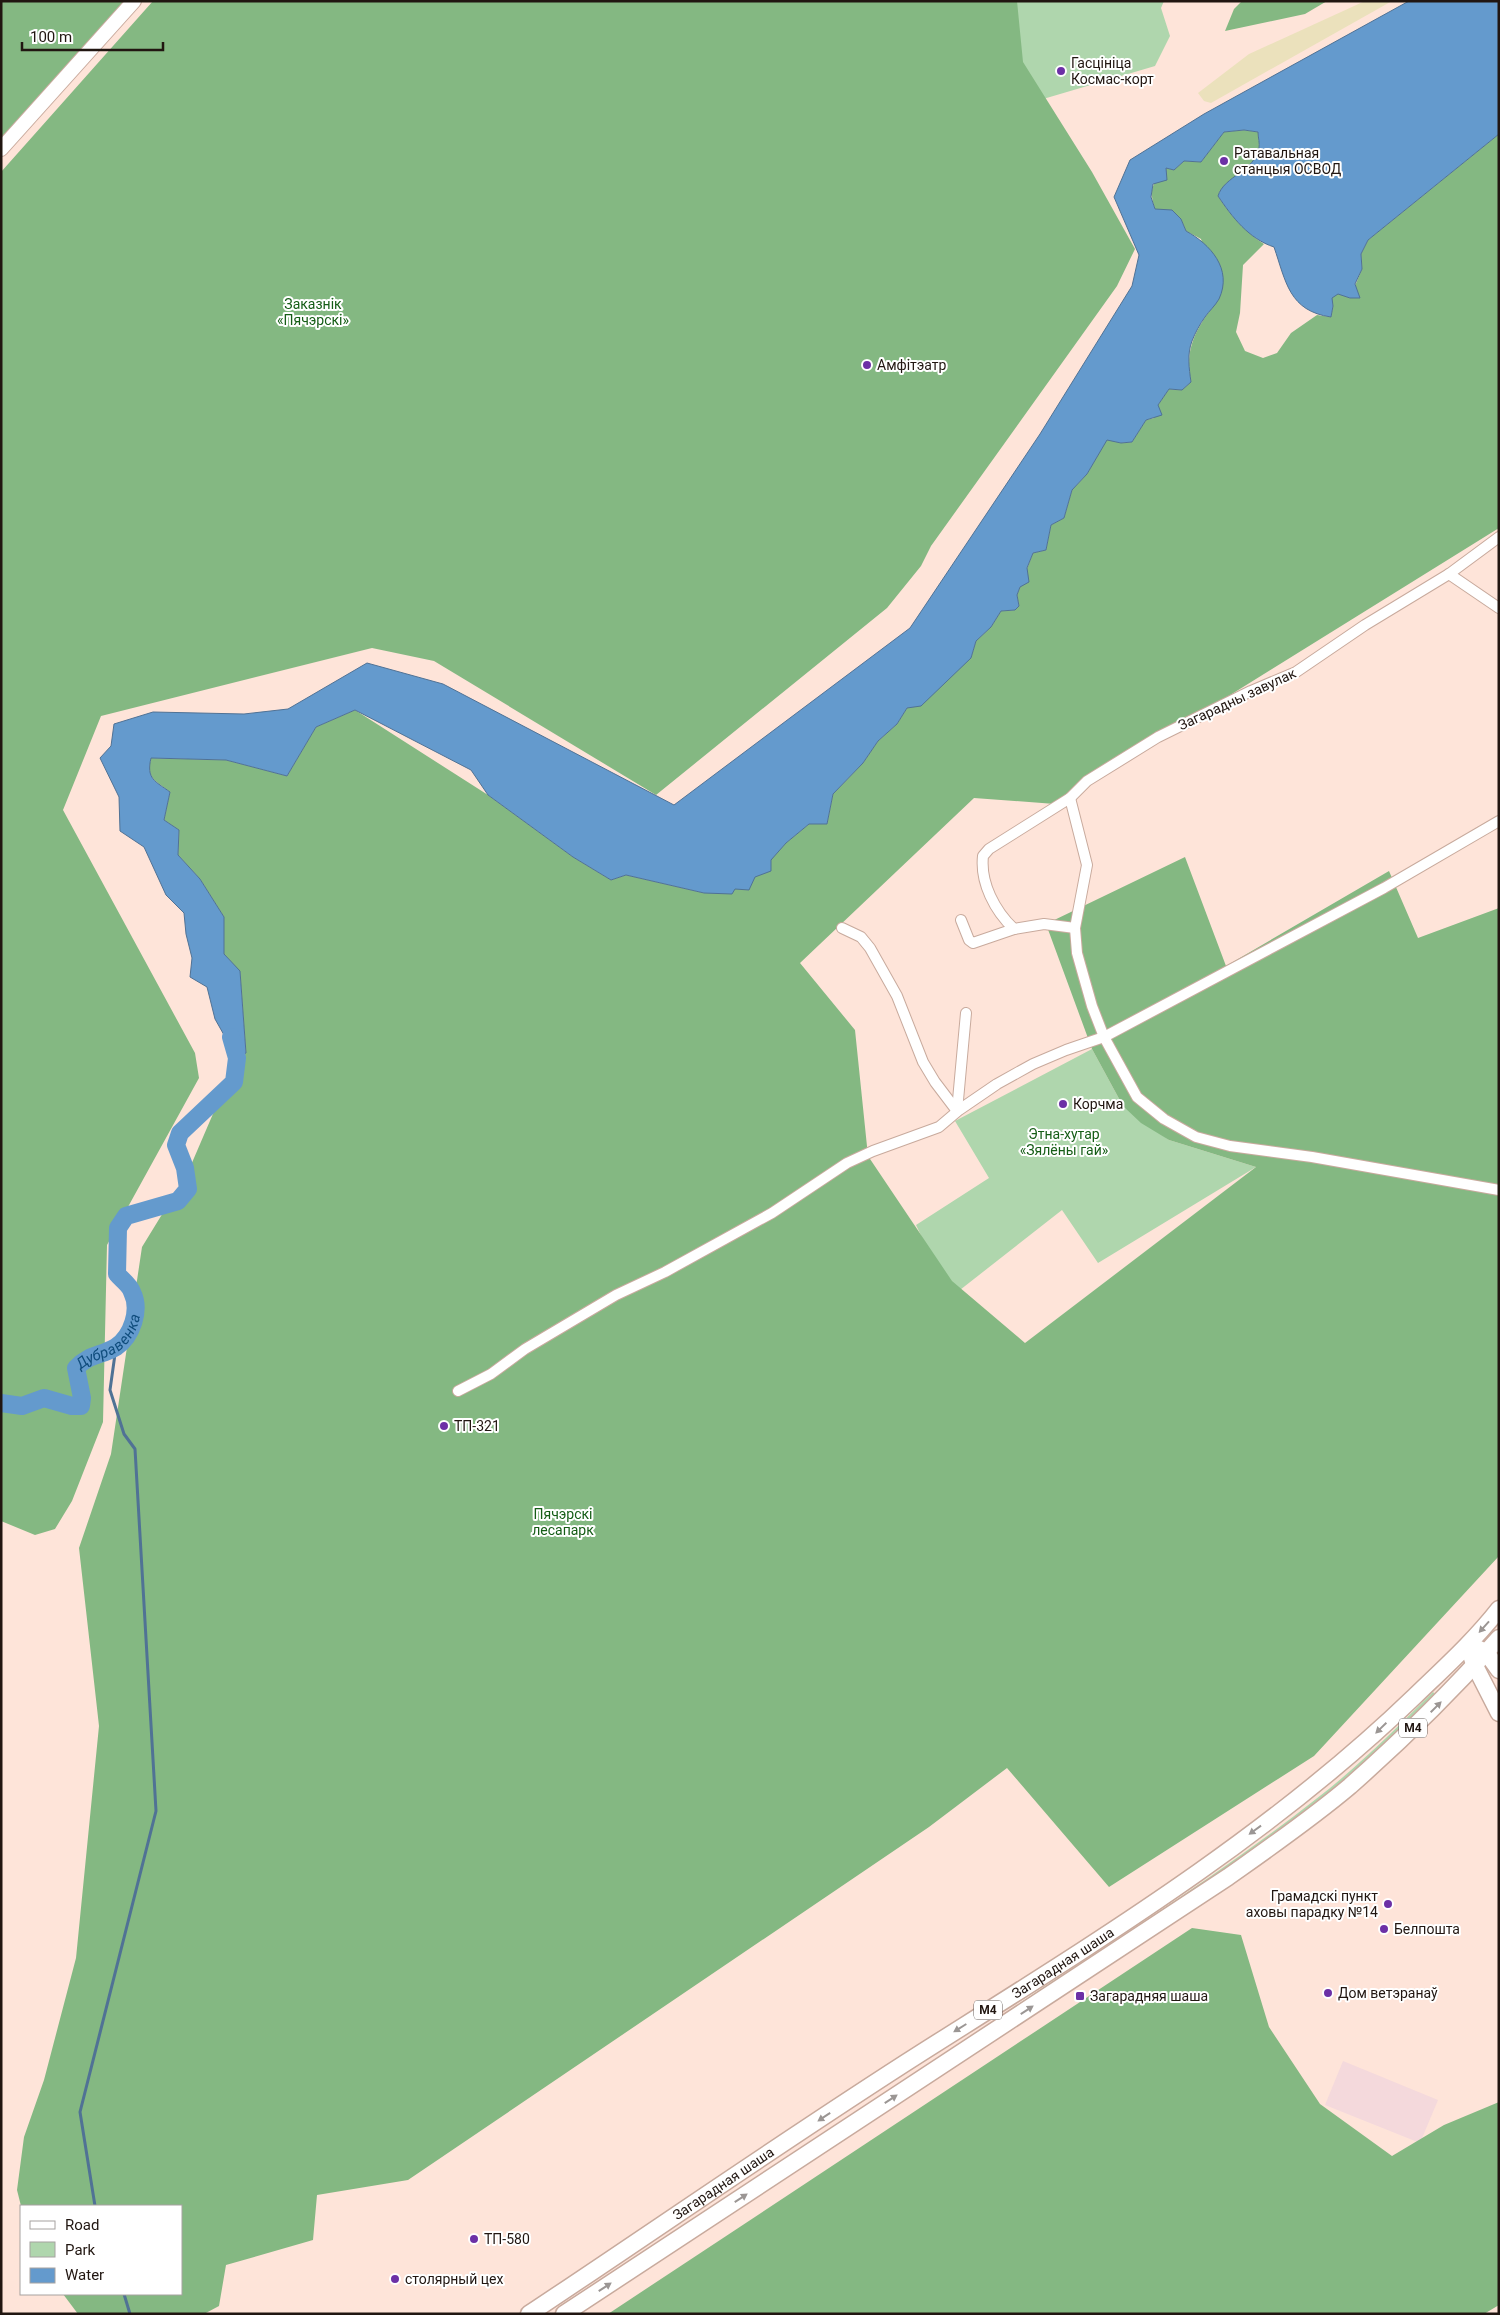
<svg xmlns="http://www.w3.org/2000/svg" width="1500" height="2315" font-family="Roboto,sans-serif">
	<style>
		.industrial { fill: #f4d9dc }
		.green { fill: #afd6ad }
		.forest { fill: #84b882 }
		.sand { fill: #ebe1bc }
		.water { fill: #649acd; stroke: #507295 }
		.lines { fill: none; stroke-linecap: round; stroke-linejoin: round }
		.stream { stroke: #507295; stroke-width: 3 }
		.river { stroke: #649acd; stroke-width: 18 }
		.minor-casing { stroke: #c8aa9d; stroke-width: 12 }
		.tertiary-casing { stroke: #c8aa9d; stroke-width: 16 }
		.primary-casing { stroke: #c8aa9d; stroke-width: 19 }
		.minor { stroke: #fff; stroke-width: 10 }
		.tertiary { stroke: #fff; stroke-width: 14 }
		.primary { stroke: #fff; stroke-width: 16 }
		.oneway { fill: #9b9694 }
		.poi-dot { fill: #6c30a6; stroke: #fff; stroke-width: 2 }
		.labels { text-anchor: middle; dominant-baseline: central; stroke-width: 4; stroke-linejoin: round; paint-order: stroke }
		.shield { fill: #fff; stroke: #645c58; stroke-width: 1 }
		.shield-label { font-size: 12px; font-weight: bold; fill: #211611 }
		.poi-label { font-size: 14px; fill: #211611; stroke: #fff; text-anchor: start }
		.park-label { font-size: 14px; fill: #155d16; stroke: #fff }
		.street-label { font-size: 14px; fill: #211611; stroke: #fff }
		.water-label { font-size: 15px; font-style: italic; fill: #0f4c7c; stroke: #fff }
	</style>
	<rect width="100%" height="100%" fill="#fee4d9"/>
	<polygon class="industrial" points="1343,2061 1438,2100 1420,2143 1325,2105"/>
	<g class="green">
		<polygon points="997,1 1164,1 1161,8 1170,36 1155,66 1033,102"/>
		<polygon points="1092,1049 1123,1106 1169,1140 1256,1167 1098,1263 1062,1210 951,1297 916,1225 989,1178 955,1121"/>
		<path d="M1433,1692L1435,1694C1410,1719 1386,1745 1359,1768C1256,1855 1134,1930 1021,2005L1020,2003C1119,1937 1222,1873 1316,1799C1358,1767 1395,1729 1433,1692Z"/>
	</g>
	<g class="forest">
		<polygon points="1,1 128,1 1,142"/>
		<polygon points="153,1 1017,1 1023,62 1092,172 1135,249 1117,286 931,546 921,566 887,608 656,795 434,661 372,648 101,716 63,810 195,1053 199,1078 107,1245 103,1422 72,1501 55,1529 35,1535 1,1521 1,172"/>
		<polygon points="1242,1 1327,1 1305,14 1225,31 1234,9"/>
		<path d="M1244,130L1258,132C1258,137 1260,144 1259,148C1255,171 1225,176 1218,196C1230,215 1245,232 1264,244L1243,265L1240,313L1236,332L1245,351L1263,358L1277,353L1291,333L1317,315L1331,317L1333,306L1331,298L1338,293L1350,298L1362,269L1361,254L1368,240L1499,134V528L1055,804L974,798L800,963L855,1030L868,1156L952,1281L1025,1343L1256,1167L1169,1140L1141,1123L1123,1106L1092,1049L1046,924L1185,857L1226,966L1389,871L1418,938L1499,908V1556L1314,1756L1109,1887L1007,1768L929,1827L408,2180L317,2195L313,2240L226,2265L219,2306L204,2314H78L63,2294H181V2206H21L17,2190L24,2137L44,2080L76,1958L99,1726L79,1548L111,1454L142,1247L188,1172L237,1058L246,1053L240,972L224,954V917L200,879L178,855L179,830L164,820L170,792C155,780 146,779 151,758L226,760L287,776L316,727L355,710L488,795L573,857L611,880L626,875L704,893L735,889L754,877L786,843L809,824H827L833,794L863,763L878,741L897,724L907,708L971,658L976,641L991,627L1001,611L1015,610L1019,606L1017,595L1033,553L1046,550L1051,525L1064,518L1072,490L1087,474L1107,439L1121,443L1132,442L1146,420L1154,418L1158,405L1169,389L1182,390L1191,382C1184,347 1197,327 1218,300L1201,239L1186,231L1181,219L1155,209C1148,189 1153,183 1166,168L1174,170L1184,161L1201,162L1224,132Z"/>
		<polygon points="1192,1928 1241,1935 1269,2027 1320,2104 1392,2156 1444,2125 1499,2102 1499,2305 1484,2314 608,2314"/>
	</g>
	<polygon class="sand" points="1365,1 1392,1 1211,103 1204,101 1198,93 1249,54"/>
	<path class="water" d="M1409,1H1499V134L1368,240L1361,254L1362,269L1355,284L1360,298H1350L1338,294L1332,298L1333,306L1331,317C1289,311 1286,282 1274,247C1249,239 1232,217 1218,196C1224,176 1255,171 1259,148C1260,144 1258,137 1258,132L1244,130L1224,132L1201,162L1184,161L1174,170L1166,168L1167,180L1153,184L1151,197L1155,209L1172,210L1181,219L1186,231C1210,244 1233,269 1219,299C1215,306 1209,311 1205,317C1200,324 1195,333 1192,341C1187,354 1189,368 1191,382L1182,390L1169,389L1158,405L1162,415L1146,420L1132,442L1121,443L1107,440L1087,474L1072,490L1064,518L1051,525L1046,550L1033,553L1027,568L1029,582L1020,587L1017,595L1019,606L1015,610L1001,611L991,627L976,641L971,658L921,706L907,708L897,724L878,741L863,763L833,794L827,824H809L786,843L771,860V871L755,877L749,890L735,889L732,894L704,893L626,875L611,880L573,857L488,795L471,770L355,710L316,727L287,776L226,760L151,758C146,779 155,781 170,792L164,820L179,830L178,855L200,879L224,917V954L240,971L246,1053L237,1058L215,1019L207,987L190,977L192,958L186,934L184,913L166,895L144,847L120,831L119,797L100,758L111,746L114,724L153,712L244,714L288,709L367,663L443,684L674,805L910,628L1040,434L1132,286L1139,255L1114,197L1130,160L1204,114Z"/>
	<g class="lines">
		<g class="stream">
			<polyline points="95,2206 80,2112 156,1811 135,1449 124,1434 110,1390 116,1347"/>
			<polyline points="124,2294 130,2314"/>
		</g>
		<path class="river" id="s1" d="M1,1403L22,1406L44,1398L72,1406H81L82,1398L76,1368C89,1354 101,1356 116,1347C132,1336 141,1310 132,1292C130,1285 121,1279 117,1274L118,1228L126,1216L178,1201L188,1189L185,1168L176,1145L180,1133L234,1082L237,1058L231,1037"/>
		<defs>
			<g id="minor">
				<polyline points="1449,574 1499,608"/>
				<polyline points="1070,798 1087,865 1075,928 1077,953 1092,1006 1104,1037 1137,1097 1164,1119 1196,1137 1230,1146 1312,1157 1499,1190"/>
				<polyline points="961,920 969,940 973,943 1014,929 1044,924 1075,928"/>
				<polyline points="842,928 861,937 870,948 897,996 923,1062 935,1082 957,1111"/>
				<path d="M1014,929C995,911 980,883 983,856L989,849L1070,798L1087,781L1158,737L1251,691L1296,672L1365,625L1449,574L1499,537"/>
				<polyline points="957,1111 966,1013"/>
				<polyline points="458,1391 491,1374 525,1349 616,1295 665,1272 772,1213 847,1163 873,1151 939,1127 959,1110 997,1084 1033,1064 1066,1050 1104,1037 1384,888 1499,821"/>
			</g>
			<polyline id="tertiary" points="1,149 134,1"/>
			<g id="primary">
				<polyline points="1477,1648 1486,1652 1499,1670"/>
				<polyline points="1471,1655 1474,1664 1499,1713"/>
				<path id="s2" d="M529,2314C660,2227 789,2137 921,2053C1093,1944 1268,1838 1415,1696C1444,1668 1474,1641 1499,1609"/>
				<path d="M564,2314L1228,1877C1269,1848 1311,1819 1350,1786C1403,1739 1452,1691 1499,1638"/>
			</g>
		</defs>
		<use href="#minor" class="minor-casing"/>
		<use href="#tertiary" class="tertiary-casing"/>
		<use href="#primary" class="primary-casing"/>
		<use href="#minor" class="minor"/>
		<use href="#tertiary" class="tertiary"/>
		<use href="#primary" class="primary"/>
	</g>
	<defs><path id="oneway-solid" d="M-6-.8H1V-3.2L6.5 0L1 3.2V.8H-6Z" transform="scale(1.25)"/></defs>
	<g class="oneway">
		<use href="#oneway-solid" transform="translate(1484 1627) rotate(132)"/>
		<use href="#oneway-solid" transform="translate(1436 1707) rotate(-45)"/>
		<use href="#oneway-solid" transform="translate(1381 1728) rotate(136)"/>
		<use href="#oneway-solid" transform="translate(1255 1830) rotate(144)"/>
		<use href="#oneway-solid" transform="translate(1027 2010) rotate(-33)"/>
		<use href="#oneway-solid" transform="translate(960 2028) rotate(148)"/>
		<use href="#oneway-solid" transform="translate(891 2099) rotate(-33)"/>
		<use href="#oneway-solid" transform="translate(824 2117) rotate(146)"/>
		<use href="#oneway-solid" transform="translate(741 2198) rotate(-33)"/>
		<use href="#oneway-solid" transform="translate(605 2287) rotate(-33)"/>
	</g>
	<g class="poi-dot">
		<circle cx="1061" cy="71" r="5"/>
		<circle cx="1224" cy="161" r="5"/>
		<circle cx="867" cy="365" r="5"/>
		<circle cx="1063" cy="1104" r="5"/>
		<circle cx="444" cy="1426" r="5"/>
		<circle cx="1388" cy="1904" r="5"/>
		<circle cx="1384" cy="1929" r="5"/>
		<circle cx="1328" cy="1993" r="5"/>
		<rect x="1075" y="1991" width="10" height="10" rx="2.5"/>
		<circle cx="474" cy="2239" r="5"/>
		<circle cx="395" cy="2279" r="5"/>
	</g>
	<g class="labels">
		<g class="shield">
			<rect x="1399" y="1718.5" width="28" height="19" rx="4"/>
			<rect x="974" y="2000.5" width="28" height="19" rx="4"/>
		</g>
		<g class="shield-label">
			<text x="1413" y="1728">М4</text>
			<text x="988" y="2010">М4</text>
		</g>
		<g class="poi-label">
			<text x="1071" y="63">Гасцініца<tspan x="1071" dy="16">Космас-корт</tspan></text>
			<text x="1234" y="153">Ратавальная<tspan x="1234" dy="16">станцыя ОСВОД</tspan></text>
			<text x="877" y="365">Амфітэатр</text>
			<text x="1073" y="1104">Корчма</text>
			<text x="454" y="1426">ТП-321</text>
			<text x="1378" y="1896" text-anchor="end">Грамадскі пункт<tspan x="1378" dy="16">аховы парадку №14</tspan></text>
			<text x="1394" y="1929">Белпошта</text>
			<text x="1338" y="1993">Дом ветэранаў</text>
			<text x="1090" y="1996">Загарадняя шаша</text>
			<text x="484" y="2239">ТП-580</text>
			<text x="405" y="2279">столярный цех</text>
		</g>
		<g class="park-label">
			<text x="313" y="304">Заказнік<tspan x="313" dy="16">«Пячэрскі»</tspan></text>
			<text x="1064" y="1134">Этна-хутар<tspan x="1064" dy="16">«Зялёны гай»</tspan></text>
			<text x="563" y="1514">Пячэрскі<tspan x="563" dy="16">лесапарк</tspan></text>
		</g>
		<g class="street-label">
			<text transform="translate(1237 699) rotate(-25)">Загарадны завулак</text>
			<text stroke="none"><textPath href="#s2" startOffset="639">Загарадная шаша</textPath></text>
			<text stroke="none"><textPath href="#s2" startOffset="234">Загарадная шаша</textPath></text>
		</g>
		<g class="water-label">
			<text stroke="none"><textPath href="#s1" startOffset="165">Дубравенка</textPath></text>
		</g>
	</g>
	<rect width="1500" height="2315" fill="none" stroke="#211611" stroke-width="5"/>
	<rect x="20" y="2205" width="162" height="90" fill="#ffffff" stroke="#a6a2a0"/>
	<rect x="30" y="2221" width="25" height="8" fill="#ffffff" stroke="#a6a2a0"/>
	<text x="65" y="2230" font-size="15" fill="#211611">Road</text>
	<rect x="30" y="2242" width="25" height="15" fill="#afd6ad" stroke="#a6a2a0"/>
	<text x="65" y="2255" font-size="15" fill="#211611">Park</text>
	<rect x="30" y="2268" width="25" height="15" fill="#649acd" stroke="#a6a2a0"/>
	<text x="65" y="2280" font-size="15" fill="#211611">Water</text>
	<path d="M22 42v8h141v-8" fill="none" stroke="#211611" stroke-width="2.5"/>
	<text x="30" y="42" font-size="15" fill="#211611" stroke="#ffffff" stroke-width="4" paint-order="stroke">100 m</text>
</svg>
